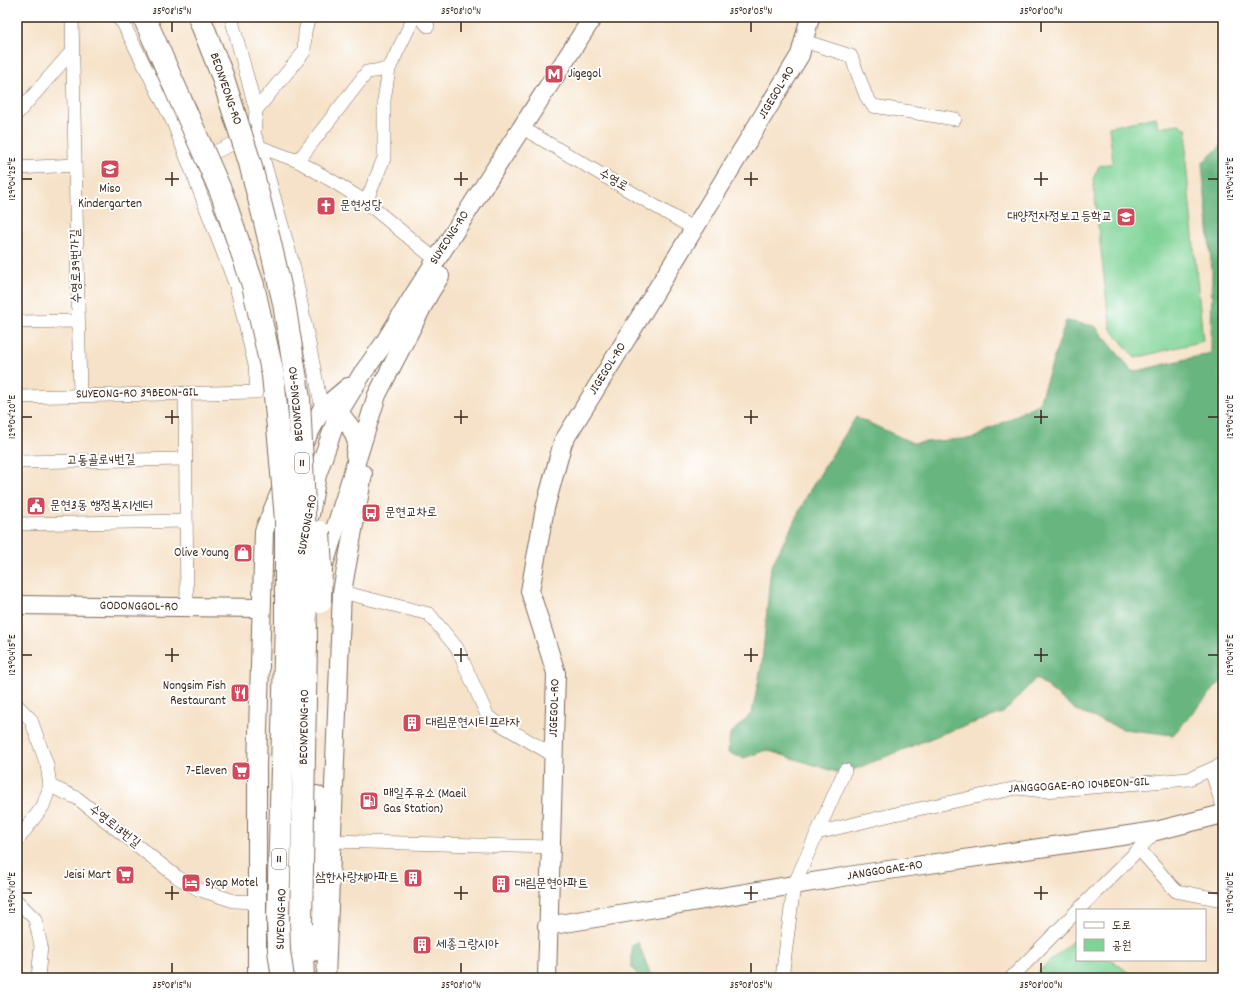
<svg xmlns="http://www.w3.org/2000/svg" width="1240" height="995" font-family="Dekko,'Poor Story',sans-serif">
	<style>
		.green { fill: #7fd396; stroke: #5d7e5a }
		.forest { fill: #67b57f; stroke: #51704e }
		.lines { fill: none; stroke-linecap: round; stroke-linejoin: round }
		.street-casing { stroke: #7c6a5a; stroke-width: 14 }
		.secondary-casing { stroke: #7c6a5a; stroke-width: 20 }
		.highway-casing { stroke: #7c6a5a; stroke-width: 24 }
		.street { stroke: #fff; stroke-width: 13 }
		.secondary { stroke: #fff; stroke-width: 18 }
		.highway { stroke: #fff; stroke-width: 22 }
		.highway-bridge-casing { stroke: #7c6a5a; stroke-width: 24; stroke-linecap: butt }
		.highway-bridge { stroke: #fff; stroke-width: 22 }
		.ticks { fill: none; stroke: #3b2a1e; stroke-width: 1.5 }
		.labels { text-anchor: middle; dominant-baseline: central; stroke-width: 4; stroke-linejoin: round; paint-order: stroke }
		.shield { fill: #fff; stroke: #766a62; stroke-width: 1 }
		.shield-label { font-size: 12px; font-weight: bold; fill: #3b2a1e }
		.poi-label { font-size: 13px; fill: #3b2a1e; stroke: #fff; text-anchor: start }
		.street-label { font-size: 13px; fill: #3b2a1e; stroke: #fff }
		.neatline { fill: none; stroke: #3b2a1e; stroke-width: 1.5 }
		.ticks-label { font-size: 10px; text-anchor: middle; fill: #3b2a1e }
	</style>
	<rect width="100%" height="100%" fill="#fff"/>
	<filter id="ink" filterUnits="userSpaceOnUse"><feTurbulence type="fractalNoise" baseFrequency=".025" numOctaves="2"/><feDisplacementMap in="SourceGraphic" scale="8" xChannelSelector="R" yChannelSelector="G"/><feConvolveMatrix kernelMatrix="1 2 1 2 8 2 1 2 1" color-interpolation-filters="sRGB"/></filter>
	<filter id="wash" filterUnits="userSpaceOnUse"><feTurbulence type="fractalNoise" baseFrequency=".012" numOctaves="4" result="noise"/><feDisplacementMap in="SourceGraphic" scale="16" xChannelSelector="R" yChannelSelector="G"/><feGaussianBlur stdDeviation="0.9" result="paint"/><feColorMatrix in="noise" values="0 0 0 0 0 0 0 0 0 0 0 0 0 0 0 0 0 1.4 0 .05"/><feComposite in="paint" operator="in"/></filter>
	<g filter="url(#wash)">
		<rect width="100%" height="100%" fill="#f6e2c8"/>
		<g class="green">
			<polygon points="1156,117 1158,127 1179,124 1187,129 1186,163 1203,341 1135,358 1111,329 1107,305 1093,179 1099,166 1113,163 1109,127"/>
			<polygon points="1077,937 1077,960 1112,960 1133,976 1132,978 1036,978 1039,971"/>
		</g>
		<g class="forest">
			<polygon points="1223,144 1223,679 1173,735 1123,729 1077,711 1036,678 1003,713 944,733 843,774 766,750 744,758 728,753 730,734 752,713 762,663 771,567 810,490 856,417 913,443 974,438 1039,403 1066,321 1095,326 1133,372 1211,353 1212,271 1202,163"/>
			<polygon points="638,942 652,978 640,978 632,968 632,946"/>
		</g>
	</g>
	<g filter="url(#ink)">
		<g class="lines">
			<defs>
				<g id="street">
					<polyline points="72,17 80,395"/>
					<polyline points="231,17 256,110 254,134"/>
					<polyline points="420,17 428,26"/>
					<polyline points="804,41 851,56 866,96 873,106 955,119"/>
					<polyline points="256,110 304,52 305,31 309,17"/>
					<polyline points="17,114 72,51"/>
					<polyline points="531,133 694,229"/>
					<polyline points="260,147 298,161 334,182 366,202 436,260"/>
					<polyline points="200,159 254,134 260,147 294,268 322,409"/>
					<polyline points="298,161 367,72 389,69"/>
					<polyline points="17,168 75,165"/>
					<polyline points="366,202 384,158 384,100 389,69 414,17"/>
					<polyline points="17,322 78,321"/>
					<polyline points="185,393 187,607"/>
					<polyline points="17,397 257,392 255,365 236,286 173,122 123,23 117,17"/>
					<polyline points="17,462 186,459"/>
					<polyline points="17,524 186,521"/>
					<polyline points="342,592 429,614 457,648 488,717 553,755"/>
					<polyline points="17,705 31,720 47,765 50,786 77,798 177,877 198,889 234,901 257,902"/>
					<polyline points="1211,770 1223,807"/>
					<polyline points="817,833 895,814 1017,788 1044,791 1189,779 1223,764"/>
					<polyline points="17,841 43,806 50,786"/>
					<polyline points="331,841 550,847"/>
					<polyline points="1139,849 1176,891 1223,900"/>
					<polyline points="17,901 35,919 41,946 38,978"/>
					<polyline points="1078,910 1139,849 1156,831"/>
					<polyline points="782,978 794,885 845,770"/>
					<polyline points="1011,978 1077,911"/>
				</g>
				<g id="secondary">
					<polyline points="331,411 339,412 351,428 357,442 355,455"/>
					<polyline points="300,450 322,409 348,387"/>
					<polyline points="310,515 317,475 339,412 362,374 383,345 415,293 593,17"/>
					<polyline points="323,568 377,395 429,294 440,276"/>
					<polyline points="17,605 261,608"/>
					<polyline points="291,885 290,915 293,939"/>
					<polyline points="547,926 861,874 1156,831 1223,814"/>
					<polyline points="257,978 257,765 264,531 283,485"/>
					<polyline points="326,978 342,592 363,474"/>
					<polyline points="547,978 556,673 530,591 545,508 563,442 694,229 800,55 810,17"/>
				</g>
				<g id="highway">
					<polyline points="301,931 303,978"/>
					<polyline points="313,950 316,797"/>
					<polyline points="268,978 268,957"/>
				</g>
			</defs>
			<use href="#street" class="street-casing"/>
			<use href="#secondary" class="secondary-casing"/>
			<use href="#highway" class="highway-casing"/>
			<use href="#street" class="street"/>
			<use href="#secondary" class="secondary"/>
			<use href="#highway" class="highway"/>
			<defs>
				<g id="highway-bridge">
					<polyline points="144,17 222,194 253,285 273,375 279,438 286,520 286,620 278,917 279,951 283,978"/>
					<polyline points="199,17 222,75 250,163 265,222 284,303 299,399 304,506 306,642 301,924"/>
					<polyline points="319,532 321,568 320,602"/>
				</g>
			</defs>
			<use href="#highway-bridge" class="highway-bridge-casing"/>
			<use href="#highway-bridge" class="highway-bridge"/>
		</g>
	</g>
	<path class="ticks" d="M172,22V32M461,22V32M751,22V32M1041,22V32M172,172V186M461,172V186M751,172V186M1041,172V186M22,179H32M165,179H179M454,179H468M744,179H758M1034,179H1048M1208,179H1218M172,410V424M461,410V424M751,410V424M1041,410V424M22,417H32M165,417H179M454,417H468M744,417H758M1034,417H1048M1208,417H1218M172,648V662M461,648V662M751,648V662M1041,648V662M22,655H32M165,655H179M454,655H468M744,655H758M1034,655H1048M1208,655H1218M172,886V900M461,886V900M751,886V900M1041,886V900M22,893H32M165,893H179M454,893H468M744,893H758M1034,893H1048M1208,893H1218M172,963V973M461,963V973M751,963V973M1041,963V973"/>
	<defs>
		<symbol id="metro-square" viewBox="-11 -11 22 22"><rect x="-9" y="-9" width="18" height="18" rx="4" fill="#d1495b" stroke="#fff"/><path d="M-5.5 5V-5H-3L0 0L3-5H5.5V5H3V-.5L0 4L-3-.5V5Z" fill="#fff"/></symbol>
		<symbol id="school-square" viewBox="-11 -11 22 22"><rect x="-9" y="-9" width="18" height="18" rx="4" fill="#d1495b" stroke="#fff"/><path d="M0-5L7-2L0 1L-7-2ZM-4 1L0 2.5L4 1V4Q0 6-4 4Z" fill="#fff"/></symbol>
		<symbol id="church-square" viewBox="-11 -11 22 22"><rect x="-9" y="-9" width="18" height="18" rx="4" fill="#d1495b" stroke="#fff"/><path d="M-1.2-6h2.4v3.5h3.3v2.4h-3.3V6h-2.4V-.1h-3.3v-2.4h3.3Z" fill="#fff"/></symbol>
		<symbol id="civic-square" viewBox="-11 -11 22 22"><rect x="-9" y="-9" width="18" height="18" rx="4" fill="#d1495b" stroke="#fff"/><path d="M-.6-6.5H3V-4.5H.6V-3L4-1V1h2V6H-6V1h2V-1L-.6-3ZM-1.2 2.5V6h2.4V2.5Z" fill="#fff"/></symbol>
		<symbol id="bus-square" viewBox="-11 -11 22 22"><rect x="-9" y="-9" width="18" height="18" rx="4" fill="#d1495b" stroke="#fff"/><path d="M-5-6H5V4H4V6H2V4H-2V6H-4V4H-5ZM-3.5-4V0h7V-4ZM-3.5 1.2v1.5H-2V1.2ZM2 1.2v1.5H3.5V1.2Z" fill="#fff"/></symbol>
		<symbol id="shop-square" viewBox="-11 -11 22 22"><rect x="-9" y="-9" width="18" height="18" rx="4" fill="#d1495b" stroke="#fff"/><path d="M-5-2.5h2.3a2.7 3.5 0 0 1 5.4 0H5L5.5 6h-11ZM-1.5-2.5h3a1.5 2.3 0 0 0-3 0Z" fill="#fff"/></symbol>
		<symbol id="restaurant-square" viewBox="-11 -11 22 22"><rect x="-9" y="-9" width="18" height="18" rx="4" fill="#d1495b" stroke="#fff"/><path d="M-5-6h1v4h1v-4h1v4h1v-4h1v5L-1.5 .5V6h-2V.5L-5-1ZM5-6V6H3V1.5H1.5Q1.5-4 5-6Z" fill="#fff"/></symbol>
		<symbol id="building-square" viewBox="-11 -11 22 22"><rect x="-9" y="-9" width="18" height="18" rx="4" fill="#d1495b" stroke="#fff"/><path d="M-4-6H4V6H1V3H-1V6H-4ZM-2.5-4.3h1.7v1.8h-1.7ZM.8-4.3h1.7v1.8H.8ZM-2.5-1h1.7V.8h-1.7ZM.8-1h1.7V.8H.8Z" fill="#fff"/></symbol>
		<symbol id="supermarket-square" viewBox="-11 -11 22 22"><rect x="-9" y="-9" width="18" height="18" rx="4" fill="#d1495b" stroke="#fff"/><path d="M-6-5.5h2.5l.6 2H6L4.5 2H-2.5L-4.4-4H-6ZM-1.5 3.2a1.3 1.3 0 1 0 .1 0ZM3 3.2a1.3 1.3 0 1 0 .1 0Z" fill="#fff"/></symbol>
		<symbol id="fuel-square" viewBox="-11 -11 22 22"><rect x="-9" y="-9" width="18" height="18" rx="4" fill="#d1495b" stroke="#fff"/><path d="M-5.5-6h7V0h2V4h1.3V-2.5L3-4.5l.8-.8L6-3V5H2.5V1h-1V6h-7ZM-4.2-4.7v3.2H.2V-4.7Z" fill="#fff"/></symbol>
		<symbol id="hotel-square" viewBox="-11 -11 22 22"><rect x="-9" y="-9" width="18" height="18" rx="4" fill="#d1495b" stroke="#fff"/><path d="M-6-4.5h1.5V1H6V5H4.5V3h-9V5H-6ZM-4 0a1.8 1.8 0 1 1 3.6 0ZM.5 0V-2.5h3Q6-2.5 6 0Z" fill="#fff"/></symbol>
	</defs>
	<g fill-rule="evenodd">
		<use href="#metro-square" x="543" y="63" width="22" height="22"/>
		<use href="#school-square" x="99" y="158" width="22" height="22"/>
		<use href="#church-square" x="315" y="195" width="22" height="22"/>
		<use href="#school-square" x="1115" y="206" width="22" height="22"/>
		<use href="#civic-square" x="25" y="495" width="22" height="22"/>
		<use href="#bus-square" x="360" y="502" width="22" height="22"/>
		<use href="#shop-square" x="232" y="542" width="22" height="22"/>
		<use href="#restaurant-square" x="229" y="682" width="22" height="22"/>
		<use href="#building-square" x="401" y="712" width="22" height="22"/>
		<use href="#supermarket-square" x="230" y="760" width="22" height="22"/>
		<use href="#fuel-square" x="358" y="790" width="22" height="22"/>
		<use href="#supermarket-square" x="114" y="864" width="22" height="22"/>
		<use href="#building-square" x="402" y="867" width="22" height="22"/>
		<use href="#hotel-square" x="180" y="872" width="22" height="22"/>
		<use href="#building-square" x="490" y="873" width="22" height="22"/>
		<use href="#building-square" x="411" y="934" width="22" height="22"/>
	</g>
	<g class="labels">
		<g class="shield">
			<rect x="295" y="453" width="14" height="20" rx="3"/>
			<rect x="272" y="849" width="14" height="20" rx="3"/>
		</g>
		<g class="shield-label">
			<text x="302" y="463">11</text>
			<text x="279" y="859">11</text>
		</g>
		<g class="poi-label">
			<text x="568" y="74">Jigegol</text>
			<text x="110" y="189" text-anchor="middle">Miso<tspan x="110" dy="15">Kindergarten</tspan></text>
			<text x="340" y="206">문현성당</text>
			<text x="1112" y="217" text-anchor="end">대양전자정보고등학교</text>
			<text x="50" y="506">문현3동 행정복지센터</text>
			<text x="385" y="513">문현교차로</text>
			<text x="229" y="553" text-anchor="end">Olive Young</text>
			<text x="226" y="686" text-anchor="end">Nongsim Fish<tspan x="226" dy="15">Restaurant</tspan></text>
			<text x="426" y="723">대림문현시티프라자</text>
			<text x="227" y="771" text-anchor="end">7-Eleven</text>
			<text x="383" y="794">매일주유소 (Maeil<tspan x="383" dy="15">Gas Station)</tspan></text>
			<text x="111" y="875" text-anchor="end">Jeisi Mart</text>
			<text x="399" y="878" text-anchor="end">삼한사랑채아파트</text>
			<text x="205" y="883">Syap Motel</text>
			<text x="515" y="884">대림문현아파트</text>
			<text x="436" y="945">세종그랑시아</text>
		</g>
		<g class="street-label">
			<text transform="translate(225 89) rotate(71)">BEONYEONG-RO</text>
			<text transform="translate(777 93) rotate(-59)">JIGEGOL-RO</text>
			<text transform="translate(613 181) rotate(30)">수영로</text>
			<text transform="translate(450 238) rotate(-57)">SUYEONG-RO</text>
			<text transform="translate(77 266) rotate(-91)">수영로39번가길</text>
			<text transform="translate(608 369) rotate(-58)">JIGEGOL-RO</text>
			<text transform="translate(137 394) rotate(-1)">SUYEONG-RO 39BEON-GIL</text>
			<text transform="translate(297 404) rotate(-95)">BEONYEONG-RO</text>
			<text transform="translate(101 461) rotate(-1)">고동골로4번길</text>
			<text transform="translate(308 525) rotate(-79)">SUYEONG-RO</text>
			<text transform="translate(139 607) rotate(1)">GODONGGOL-RO</text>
			<text transform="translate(555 708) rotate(-88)">JIGEGOL-RO</text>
			<text transform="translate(305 727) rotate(-89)">BEONYEONG-RO</text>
			<text transform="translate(1079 786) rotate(-3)">JANGGOGAE-RO 104BEON-GIL</text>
			<text transform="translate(114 827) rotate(38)">수영로13번길</text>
			<text transform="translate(885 871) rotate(-9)">JANGGOGAE-RO</text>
			<text transform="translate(282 919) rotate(-88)">SUYEONG-RO</text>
		</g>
	</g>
	<rect width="1240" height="995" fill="none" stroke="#fff" stroke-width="44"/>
	<rect x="1076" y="909" width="130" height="52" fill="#ffffff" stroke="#b1aaa5"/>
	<rect x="1084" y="922" width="20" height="6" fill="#ffffff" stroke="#b1aaa5"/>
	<text x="1112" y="929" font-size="12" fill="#3b2a1e">도로</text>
	<rect x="1084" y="939" width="20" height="12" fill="#7fd396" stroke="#b1aaa5"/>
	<text x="1112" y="949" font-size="12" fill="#3b2a1e">공원</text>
	<rect x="22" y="22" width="1196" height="951" class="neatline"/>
	<g class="ticks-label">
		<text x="172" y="14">35°08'15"N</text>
		<text x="461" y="14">35°08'10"N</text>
		<text x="751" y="14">35°08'05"N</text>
		<text x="1041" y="14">35°08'00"N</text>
		<text transform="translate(1229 179) rotate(-90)" y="4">129°04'25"E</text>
		<text transform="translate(11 179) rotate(-90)" y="4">129°04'25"E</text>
		<text transform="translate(1229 417) rotate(-90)" y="4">129°04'20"E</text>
		<text transform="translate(11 417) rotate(-90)" y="4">129°04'20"E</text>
		<text transform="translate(1229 655) rotate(-90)" y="4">129°04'15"E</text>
		<text transform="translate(11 655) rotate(-90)" y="4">129°04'15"E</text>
		<text transform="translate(1229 893) rotate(-90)" y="4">129°04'10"E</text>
		<text transform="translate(11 893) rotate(-90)" y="4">129°04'10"E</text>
		<text x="172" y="988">35°08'15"N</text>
		<text x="461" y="988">35°08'10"N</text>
		<text x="751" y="988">35°08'05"N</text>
		<text x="1041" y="988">35°08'00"N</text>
	</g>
</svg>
